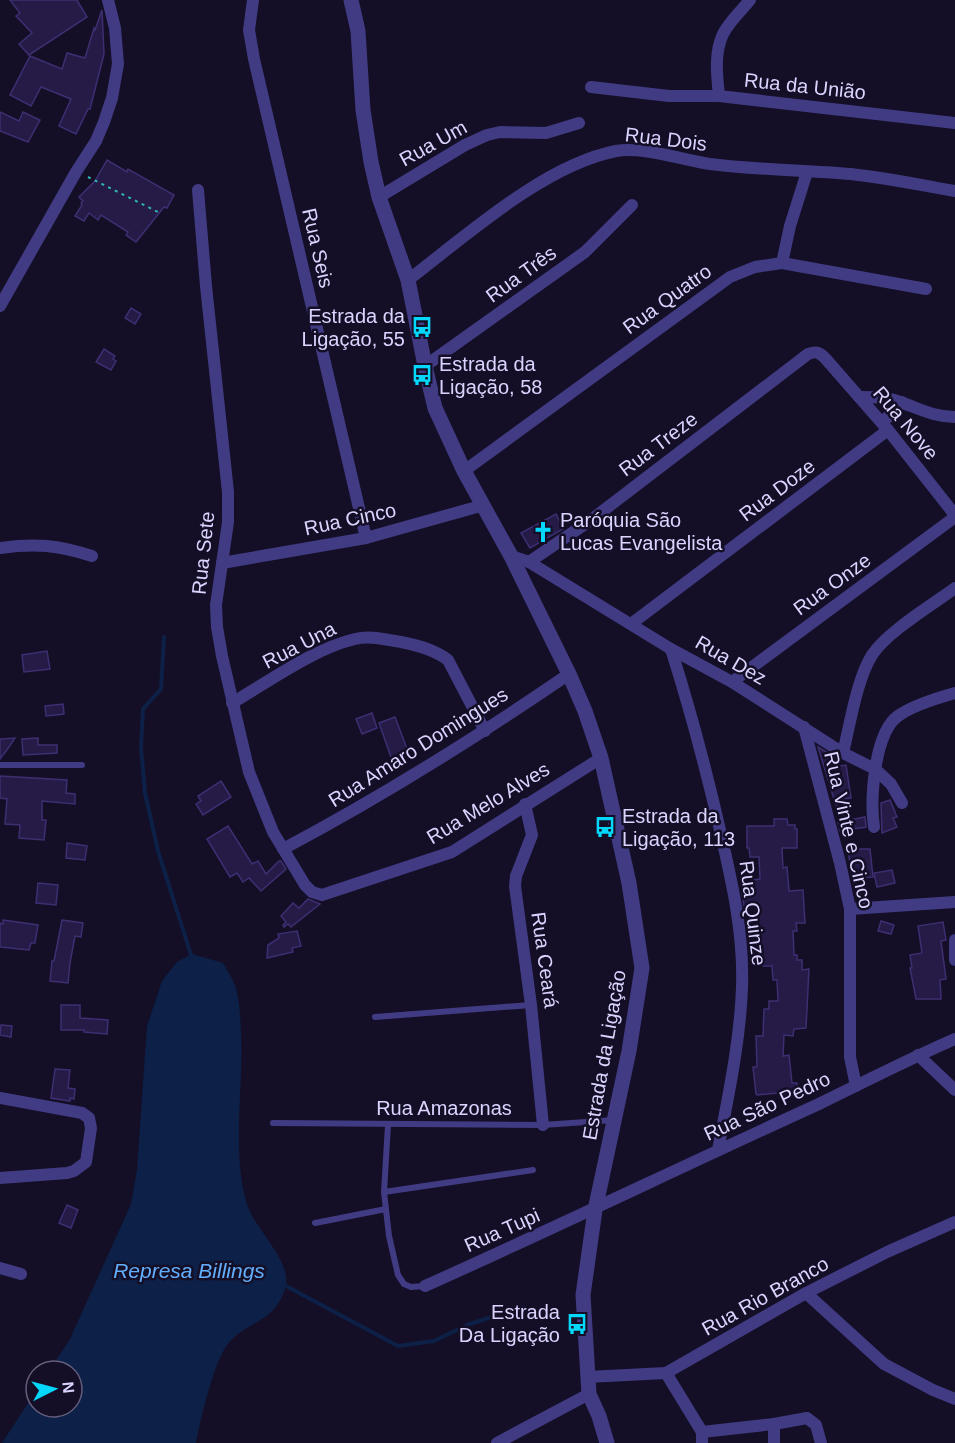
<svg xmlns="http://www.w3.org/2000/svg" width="955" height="1443" font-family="Helvetica,sans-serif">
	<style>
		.water { fill: #0d2047 }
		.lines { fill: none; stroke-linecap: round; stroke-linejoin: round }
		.stream { stroke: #0d2047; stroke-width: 4 }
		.building { fill: #261b46; stroke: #3e2e72; stroke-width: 1.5 }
		.path { stroke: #30b6b4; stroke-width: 2; stroke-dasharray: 3 4.5; stroke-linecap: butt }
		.service { stroke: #413b84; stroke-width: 6 }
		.minor { stroke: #413b84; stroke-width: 12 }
		.tertiary { stroke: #413b84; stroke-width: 15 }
		.labels { text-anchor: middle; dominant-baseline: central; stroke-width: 5; stroke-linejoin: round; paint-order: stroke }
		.street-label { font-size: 20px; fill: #dbd4ff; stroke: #140f26 }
		.poi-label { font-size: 20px; fill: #dbd4ff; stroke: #140f26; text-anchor: start }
		.water-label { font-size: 21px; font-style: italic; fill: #63affd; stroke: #140f26 }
	</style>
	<rect width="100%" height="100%" fill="#140f26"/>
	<path class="water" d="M192,954L223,963C227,970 231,976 234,983C240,999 240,1016 241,1032C244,1087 231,1153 247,1204C254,1229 294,1262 285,1289C273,1326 242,1321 225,1348C212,1370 201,1417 196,1443H2L36,1391V1407H72V1371H49L70,1339L131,1204L137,1170L147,1026L162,981L177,962Z"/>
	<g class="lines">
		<g class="stream">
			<polyline points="164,637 161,689 143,709 141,748 145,793 158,851 192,958"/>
			<polyline points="286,1286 398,1346 434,1341 467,1325 522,1307"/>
		</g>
	</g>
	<g class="building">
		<polygon points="10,0 77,0 87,17 29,55 19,44 32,33 16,16 20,13"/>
		<polygon points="102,10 104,54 90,109 88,109 76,134 59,126 71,99 41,87 31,106 10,95 30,56 62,69 67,53 85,58 94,28 95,30"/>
		<polygon points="0,112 19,121 23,112 40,120 28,142 0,131"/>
		<polygon points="107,160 127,172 128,169 174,195 167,208 164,207 136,242 126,235 128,232 101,215 98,220 89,213 84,221 75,216 82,205 81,203 83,201 79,197 95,181"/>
		<polygon points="131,308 141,314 135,324 125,318"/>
		<polygon points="104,349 115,356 113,359 116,361 111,370 96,362"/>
		<polygon points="556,514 563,529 530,548 521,533"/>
		<polygon points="47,651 50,669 24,672 22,655"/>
		<polygon points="63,704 64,714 46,716 45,706"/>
		<polygon points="372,713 377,728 362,734 356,719"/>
		<polygon points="395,717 409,754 392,760 379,723"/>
		<polygon points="15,738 9,747 0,759 0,739"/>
		<polygon points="38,738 38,745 57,745 57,753 23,755 22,739"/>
		<polygon points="818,747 831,755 834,767 846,765 851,798 843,799 850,820 865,817 866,827 840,831 838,823 840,822 838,812"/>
		<polygon points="0,776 67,780 66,793 75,794 75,804 42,801 42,820 46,820 44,840 19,838 20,825 5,824 7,799 0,798"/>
		<polygon points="221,781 231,797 203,815 196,804 201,801 198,796"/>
		<polygon points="890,800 897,817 893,818 897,827 882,833 881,803"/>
		<polygon points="774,819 787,819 788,825 795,825 795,829 797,829 797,848 782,848 783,868 787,867 789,891 803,890 805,923 796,923 797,931 793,931 794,955 797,955 797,960 802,960 802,970 809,969 806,1028 794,1029 793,1036 784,1035 783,1056 789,1055 792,1083 797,1083 798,1095 779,1097 778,1093 757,1095 756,1094 753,1067 757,1067 756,1036 763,1036 764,1009 769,1009 769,1001 778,1001 777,980 773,980 772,966 763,966 762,941 753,941 752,925 757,925 756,905 744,906 742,894 752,893 752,880 760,879 759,857 750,857 749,848 747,848 747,826 774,826"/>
		<polygon points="228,826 252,864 258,861 266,874 279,861 281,861 286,869 261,891 249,878 243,882 237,873 230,877 207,839"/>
		<polygon points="67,843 87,846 85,860 66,858"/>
		<polygon points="848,849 870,849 873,877 852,878"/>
		<polygon points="892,870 895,883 877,887 874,873"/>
		<polygon points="38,883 58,885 56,905 36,903"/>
		<polygon points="308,899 320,904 291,927 288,924 284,927 283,925 286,922 281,916 293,903 299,908"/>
		<polygon points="3,920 38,925 35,943 31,943 29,950 0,947 0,923 3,924"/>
		<polygon points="62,920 83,923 81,937 75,936 70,963 68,983 50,981 52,961 54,961"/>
		<polygon points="881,921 894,925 891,934 878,931"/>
		<polygon points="943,922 946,940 941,941 946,979 940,980 941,999 916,999 910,968 912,968 910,955 922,953 918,926"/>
		<polygon points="297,931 301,946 292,948 293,952 267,958 268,945 279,938 278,934"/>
		<polygon points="61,1005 80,1005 80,1018 108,1020 107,1034 84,1032 84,1030 61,1030"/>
		<polygon points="1,1025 12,1026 11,1037 0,1035"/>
		<polygon points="55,1069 70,1070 68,1088 75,1089 74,1099 70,1098 70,1101 51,1098"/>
		<polygon points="67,1205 78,1210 71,1228 59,1223"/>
	</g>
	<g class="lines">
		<polyline class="path" points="88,177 158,212"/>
		<g class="service">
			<polyline points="0,765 82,765"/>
			<polyline points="375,1017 531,1005"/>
			<polyline points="273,1123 543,1125 614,1120"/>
			<polyline points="388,1125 384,1192 389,1236 398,1275 404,1284 411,1287 425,1286"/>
			<polyline points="384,1192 533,1170"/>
			<polyline points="315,1223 386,1209"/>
		</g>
		<g class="minor">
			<polyline points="253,0 249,30 254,59 366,538"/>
			<path d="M750,0C741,11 729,22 723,34C714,53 717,76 719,96L955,123"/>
			<polyline points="591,87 669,96 719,96"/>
			<polyline points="198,190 206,286 228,492 228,522 216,605 217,627 222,656 249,772 273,832 305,885 312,892 322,895 452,852 601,758"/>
			<polyline points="379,197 465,145 487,135 500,132 546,133 579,123"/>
			<polyline points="782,263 790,226 807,172"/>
			<path d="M408,280C466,236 544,165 616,151C642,146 683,160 710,164C757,170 805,170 851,174C886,178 921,185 955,191"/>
			<polyline points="0,306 76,172 96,141 104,122 112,98 118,64 115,28 108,0"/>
			<polyline points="425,366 585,252 632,205"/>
			<path d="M859,397C874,397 889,397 903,403C922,410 935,417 955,417"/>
			<polyline points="882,423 902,402"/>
			<polyline points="464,471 730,277 755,267 782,263 926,289"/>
			<path d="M0,548C35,543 58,545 92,556"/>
			<path d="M511,556L529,562L591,520L808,354C816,351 819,352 825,358L888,430L955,515"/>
			<polyline points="529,562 671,649 732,682 843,753 875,769 891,784 902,803"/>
			<polyline points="222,563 366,538 484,505"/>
			<polyline points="631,624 888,430"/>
			<path d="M671,649C690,709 706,769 720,830C732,882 744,934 742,988C740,1042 728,1097 718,1150"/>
			<polyline points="732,682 955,517"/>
			<path d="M232,703C268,682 315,648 355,639C371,635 386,640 401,642C417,645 435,650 448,660L485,731"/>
			<polyline points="804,727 840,863 850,909 850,1057 856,1086"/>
			<path d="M843,753C850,724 857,679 872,655C887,632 932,605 955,588"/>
			<polyline points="525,804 532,835 516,876 515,886 531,1005 543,1125"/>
			<path d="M874,827C870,800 874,733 898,716C913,705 937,698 955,693"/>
			<path d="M283,849C383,796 477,737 569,674"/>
			<polyline points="850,909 955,902"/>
			<polyline points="955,940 955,960"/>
			<polyline points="918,1055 955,1090"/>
			<polyline points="0,1098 82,1113 89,1118 91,1128 86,1162 74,1171 67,1173 0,1178"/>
			<polyline points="0,1268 21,1274"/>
			<path d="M425,1286C557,1227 687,1164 819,1104C864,1082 909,1059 955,1039"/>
			<polyline points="806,1293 884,1364 933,1390 955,1399"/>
			<polyline points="666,1373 702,1432 702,1443"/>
			<polyline points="587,1377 666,1373 806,1293 887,1252 955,1222"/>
			<polyline points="702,1432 774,1424 807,1418 816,1425 821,1443"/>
			<polyline points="497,1443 589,1394"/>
			<polyline points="774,1443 774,1424"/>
		</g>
		<polyline class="tertiary" points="351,0 358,31 363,110 371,162 379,197 408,280 425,366 435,408 464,471 511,556 569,674 585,711 601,758 629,883 642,968 629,1051 595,1210 583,1295 589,1394 599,1416 607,1443"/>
	</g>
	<defs>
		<symbol id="bus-bare" viewBox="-9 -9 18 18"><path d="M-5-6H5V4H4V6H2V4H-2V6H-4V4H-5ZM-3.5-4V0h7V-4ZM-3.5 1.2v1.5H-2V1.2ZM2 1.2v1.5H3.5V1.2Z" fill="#03d8fc" stroke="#140f26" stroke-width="2.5" paint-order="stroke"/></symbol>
		<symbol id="church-bare" viewBox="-9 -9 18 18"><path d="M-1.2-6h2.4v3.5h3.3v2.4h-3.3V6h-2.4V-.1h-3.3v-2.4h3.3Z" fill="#03d8fc" stroke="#140f26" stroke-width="2.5" paint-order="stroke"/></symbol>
	</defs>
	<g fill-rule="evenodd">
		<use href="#bus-bare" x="407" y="312" width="30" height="30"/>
		<use href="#bus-bare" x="407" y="360" width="30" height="30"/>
		<use href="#church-bare" x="528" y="517" width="30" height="30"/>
		<use href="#bus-bare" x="590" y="812" width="30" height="30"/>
		<use href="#bus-bare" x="562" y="1309" width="30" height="30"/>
	</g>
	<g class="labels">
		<g class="street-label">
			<text transform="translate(805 86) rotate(6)">Rua da União</text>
			<text transform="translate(666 139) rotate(7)">Rua Dois</text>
			<text transform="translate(433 143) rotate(-29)">Rua Um</text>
			<text transform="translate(318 248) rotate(77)">Rua Seis</text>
			<text transform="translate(521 274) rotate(-36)">Rua Três</text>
			<text transform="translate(667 299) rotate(-36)">Rua Quatro</text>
			<text transform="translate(906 423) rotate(50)">Rua Nove</text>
			<text transform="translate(658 444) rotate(-37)">Rua Treze</text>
			<text transform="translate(777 490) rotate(-37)">Rua Doze</text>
			<text transform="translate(350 519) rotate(-12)">Rua Cinco</text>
			<text transform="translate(203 553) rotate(-84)">Rua Sete</text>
			<text transform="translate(832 584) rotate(-36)">Rua Onze</text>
			<text transform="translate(299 645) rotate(-27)">Rua Una</text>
			<text transform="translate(731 660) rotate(30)">Rua Dez</text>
			<text transform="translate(418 747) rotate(-32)">Rua Amaro Domingues</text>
			<text transform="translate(488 803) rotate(-31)">Rua Melo Alves</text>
			<text transform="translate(849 830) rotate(77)">Rua Vinte e Cinco</text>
			<text transform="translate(753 913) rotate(83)">Rua Quinze</text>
			<text transform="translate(545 960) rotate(82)">Rua Ceará</text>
			<text transform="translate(604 1055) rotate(-80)">Estrada da Ligação</text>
			<text transform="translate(767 1106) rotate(-25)">Rua São Pedro</text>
			<text x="444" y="1108">Rua Amazonas</text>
			<text transform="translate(502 1230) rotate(-24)">Rua Tupi</text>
			<text transform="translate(765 1296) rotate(-29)">Rua Rio Branco</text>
		</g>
		<g class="poi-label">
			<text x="405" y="316" text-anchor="end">Estrada da<tspan x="405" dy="23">Ligação, 55</tspan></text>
			<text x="439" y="364">Estrada da<tspan x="439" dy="23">Ligação, 58</tspan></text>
			<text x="560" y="520">Paróquia São<tspan x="560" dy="23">Lucas Evangelista</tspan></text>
			<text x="622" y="816">Estrada da<tspan x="622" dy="23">Ligação, 113</tspan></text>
			<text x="560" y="1312" text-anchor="end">Estrada<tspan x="560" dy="23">Da Ligação</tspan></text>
		</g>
		<g class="water-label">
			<text x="189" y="1270">Represa Billings</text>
		</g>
	</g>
	<g transform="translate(54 1389) rotate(84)"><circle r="28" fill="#140f26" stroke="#645e7d" stroke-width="1.5"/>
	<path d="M0-4.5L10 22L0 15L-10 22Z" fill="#03d8fc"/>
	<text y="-9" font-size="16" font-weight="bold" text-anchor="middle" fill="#dbd4ff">N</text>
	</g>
</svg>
